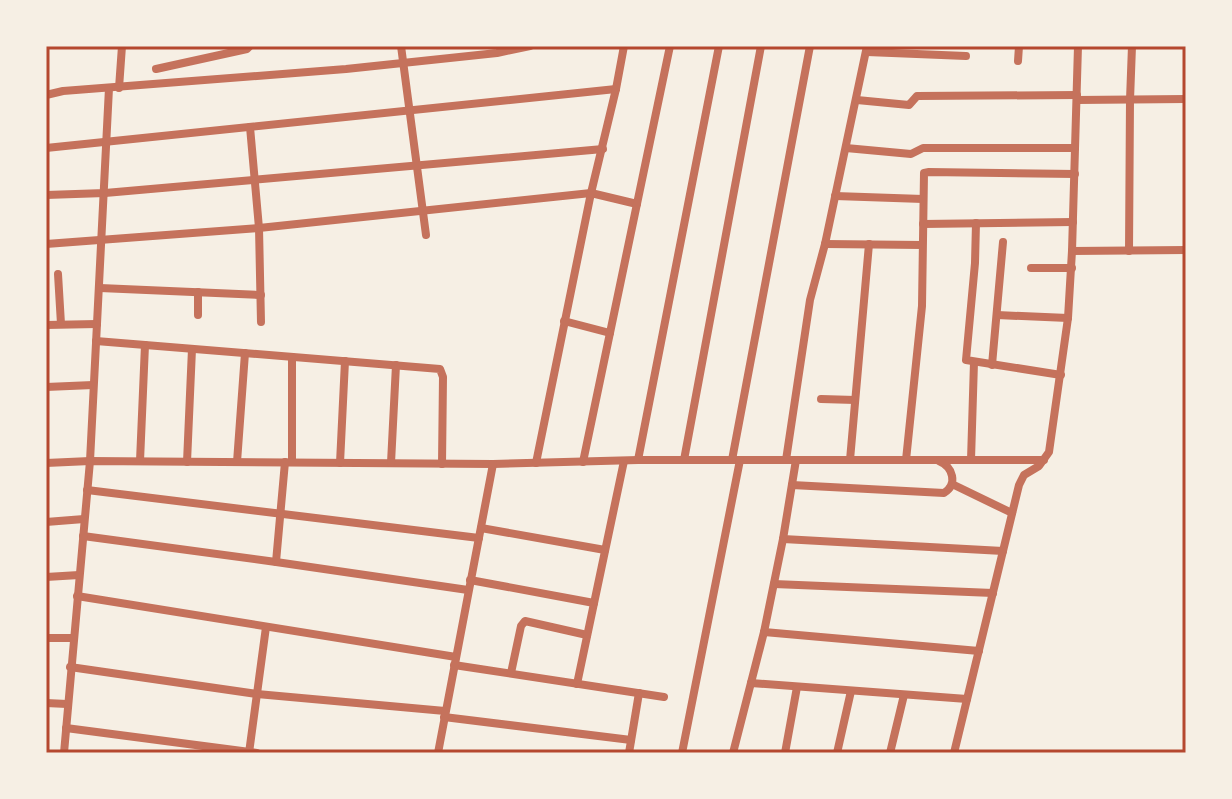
<svg xmlns="http://www.w3.org/2000/svg" width="1232" height="799" font-family="Quicksand,sans-serif">
	<style>
		.lines { fill: none; stroke-linecap: round; stroke-linejoin: round }
		.minor { stroke: #c5725c; stroke-width: 8 }
		.neatline { fill: none; stroke: #b5482f; stroke-width: 3 }
	</style>
	<rect width="100%" height="100%" fill="#f6efe4"/>
	<g class="lines">
		<g class="minor">
			<polyline points="401,46 426,235"/>
			<polyline points="867,52 966,56"/>
			<polyline points="1018,61 1019,46"/>
			<polyline points="156,69 247,49 250,46"/>
			<polyline points="119,88 122,46"/>
			<polyline points="46,95 63,91 346,69 497,53 530,46"/>
			<polyline points="857,100 909,105 917,96 1077,95"/>
			<polyline points="1077,100 1186,99"/>
			<polyline points="250,127 259,228 261,322"/>
			<polyline points="46,148 616,89"/>
			<polyline points="846,148 911,154 923,148 1075,148"/>
			<polyline points="46,195 105,193 603,149"/>
			<polyline points="835,196 923,199"/>
			<polyline points="976,223 975,263 966,360 1061,375"/>
			<polyline points="923,224 1073,222"/>
			<polyline points="46,244 259,228 591,193 637,204"/>
			<polyline points="825,244 922,245"/>
			<polyline points="1072,251 1186,250"/>
			<polyline points="1129,251 1130,100 1132,46"/>
			<polyline points="1031,268 1072,268"/>
			<polyline points="58,274 61,324"/>
			<polyline points="100,288 261,295"/>
			<polyline points="198,292 198,315"/>
			<polyline points="997,315 1068,318"/>
			<polyline points="564,321 610,333"/>
			<polyline points="46,325 97,324"/>
			<polyline points="96,341 440,369 443,377 442,464"/>
			<polyline points="992,365 1003,242"/>
			<polyline points="46,387 93,385"/>
			<polyline points="821,399 855,400"/>
			<polyline points="638,460 719,46"/>
			<polyline points="684,460 761,46"/>
			<polyline points="732,460 810,46"/>
			<polyline points="786,460 810,300 825,244 867,46"/>
			<polyline points="850,460 869,244"/>
			<polyline points="906,460 922,306 924,173 929,172 1075,174"/>
			<polyline points="971,460 974,362"/>
			<polyline points="140,461 145,345"/>
			<polyline points="187,462 192,349"/>
			<polyline points="237,462 245,353"/>
			<polyline points="292,462 292,357"/>
			<polyline points="583,462 670,46"/>
			<polyline points="46,463 90,461 493,464 638,460 1044,460"/>
			<polyline points="340,463 345,361"/>
			<polyline points="391,463 396,365"/>
			<polyline points="536,463 591,193 616,89 624,46"/>
			<polyline points="952,484 1012,513"/>
			<path d="M792,485L944,493C958,484 953,467 939,461"/>
			<polyline points="87,490 479,538"/>
			<polyline points="46,522 84,519"/>
			<polyline points="481,528 605,550"/>
			<polyline points="83,536 276,562 468,590"/>
			<polyline points="783,539 1003,551"/>
			<polyline points="276,562 285,462"/>
			<polyline points="46,577 79,575"/>
			<polyline points="470,580 594,603"/>
			<polyline points="774,584 993,593"/>
			<polyline points="77,596 456,657"/>
			<polyline points="764,632 979,651"/>
			<polyline points="46,638 73,638"/>
			<polyline points="454,665 664,697"/>
			<polyline points="70,667 257,694 445,711"/>
			<polyline points="511,673 521,626 525,621 587,635"/>
			<polyline points="751,683 967,699"/>
			<polyline points="577,684 624,461"/>
			<polyline points="46,703 67,704"/>
			<polyline points="444,717 631,740"/>
			<polyline points="66,728 257,753"/>
			<polyline points="64,753 90,461 109,88"/>
			<polyline points="249,753 266,627"/>
			<polyline points="438,753 493,464"/>
			<polyline points="629,753 639,693"/>
			<polyline points="682,753 740,460"/>
			<polyline points="733,753 764,632 783,539 796,460"/>
			<polyline points="785,753 797,687"/>
			<polyline points="837,753 851,691"/>
			<polyline points="890,753 904,695"/>
			<polyline points="954,753 1019,485 1024,475 1039,466 1049,452 1068,318 1072,251 1078,46"/>
		</g>
	</g>
	<rect width="1232" height="799" fill="none" stroke="#f6efe4" stroke-width="96"/>
	<rect x="48" y="48" width="1136" height="703" class="neatline"/>
</svg>
